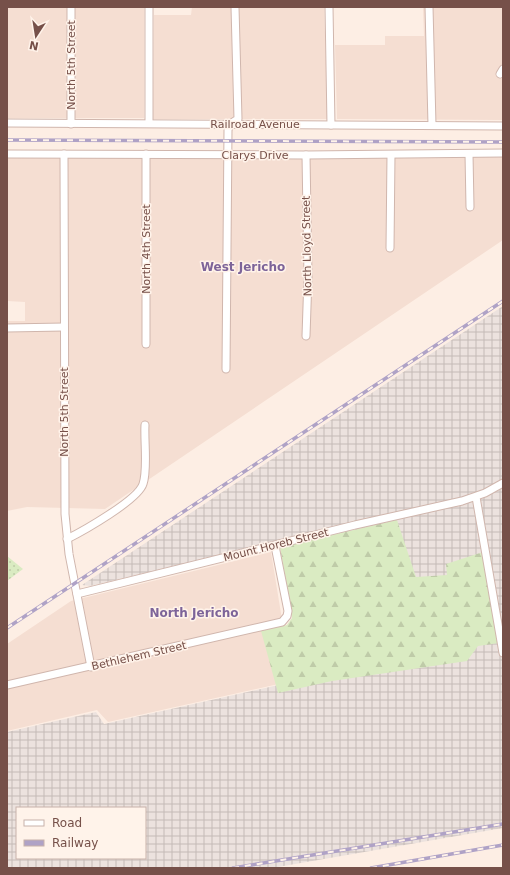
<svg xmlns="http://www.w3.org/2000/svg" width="510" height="875" font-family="'DejaVu Sans',sans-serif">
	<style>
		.residential { fill: #f5ded2 }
		.industrial { fill: url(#industrial-grid); fill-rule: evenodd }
		.forest { fill: url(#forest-firs) }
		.park { fill: url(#park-dots) }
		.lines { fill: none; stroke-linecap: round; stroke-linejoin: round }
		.street-casing { stroke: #d0b6ad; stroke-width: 9 }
		.street { stroke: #fff; stroke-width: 7 }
		.rail-casing { stroke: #afa2c6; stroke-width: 3.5 }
		.rail { stroke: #fff3ea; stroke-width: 2; stroke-dasharray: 6; stroke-linecap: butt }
		.labels { text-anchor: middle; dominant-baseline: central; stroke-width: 3; stroke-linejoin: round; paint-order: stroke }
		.street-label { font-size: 11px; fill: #765049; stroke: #fff3ea }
		.neighbourhood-label { font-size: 12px; font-weight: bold; fill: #7d6499; stroke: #fff3ea }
	</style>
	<defs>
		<pattern id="industrial-grid" width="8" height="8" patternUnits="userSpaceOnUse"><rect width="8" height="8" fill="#ece2de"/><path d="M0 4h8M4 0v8" fill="none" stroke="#c4bab6"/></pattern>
		<pattern id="forest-firs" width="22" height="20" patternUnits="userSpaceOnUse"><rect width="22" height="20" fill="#daebc2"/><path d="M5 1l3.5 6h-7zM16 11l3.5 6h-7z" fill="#bfcba8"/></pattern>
		<pattern id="park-dots" width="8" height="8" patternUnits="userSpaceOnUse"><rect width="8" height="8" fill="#daebc2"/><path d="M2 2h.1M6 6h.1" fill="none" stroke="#bfcba8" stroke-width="1.8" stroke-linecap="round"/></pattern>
	</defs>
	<rect width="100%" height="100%" fill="#fdeee4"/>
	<g class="residential">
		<rect x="7" y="7" width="137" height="111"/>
		<polygon points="192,7 324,7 328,119 153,119 154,15 191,15"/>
		<polygon points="423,7 503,7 503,120 337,119 335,45 385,45 385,36 424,36"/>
		<polygon points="7,151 503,153 503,240 105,509 27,507 7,511 7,321 25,321 25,302 7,301"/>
		<polygon points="271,552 292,681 108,722 97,710 7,731 7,644 71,601"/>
	</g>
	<path class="industrial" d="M503,306V828L272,868H7V732L96,712L104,724L305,679L329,573L323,531L90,586L82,585ZM17,808H145V858H17Z"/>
	<polygon class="forest" points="397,520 416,577 447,575 446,564 483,552 499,643 478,646 467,661 332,681 278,693 261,631 287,625 292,618 280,547"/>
	<polygon class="park" points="7,556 23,569 7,581"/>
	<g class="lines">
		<defs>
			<g id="street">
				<polyline points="71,7 71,124"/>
				<polyline points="329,7 331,125"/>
				<polyline points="429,7 432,125"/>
				<polyline points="500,74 503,69"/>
				<polyline points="7,123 503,126"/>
				<polyline points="149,123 149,7"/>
				<polyline points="7,154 306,155 503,153"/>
				<polyline points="64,154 65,514 69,554 91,667"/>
				<polyline points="469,154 470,207"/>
				<polyline points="390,248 391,155"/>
				<polyline points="7,328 64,327"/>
				<polyline points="306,336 308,277 306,155"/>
				<polyline points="146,344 146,154"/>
				<polyline points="226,369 228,130 230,124 238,119 235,7"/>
				<polyline points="476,497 503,653"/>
				<path d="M67,539C83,531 138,500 143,484C148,469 144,442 145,425"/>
				<polyline points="77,594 355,525 462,501 485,493 503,483"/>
				<polyline points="7,685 282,622 287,616 288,611 275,546"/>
			</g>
		</defs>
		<use href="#street" class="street-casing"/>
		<use href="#street" class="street"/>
		<defs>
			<g id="rail">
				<polyline points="7,140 503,142"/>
				<polyline points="7,628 503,301"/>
				<polyline points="233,868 503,824"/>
				<polyline points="371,868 503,845"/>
			</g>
		</defs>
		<use href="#rail" class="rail-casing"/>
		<use href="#rail" class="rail"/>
	</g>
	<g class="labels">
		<g class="street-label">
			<text transform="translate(71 65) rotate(-90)">North 5th Street</text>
			<text x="255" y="124">Railroad Avenue</text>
			<text x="255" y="155">Clarys Drive</text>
			<text transform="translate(307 246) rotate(-91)">North Lloyd Street</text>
			<text transform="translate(146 249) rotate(-90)">North 4th Street</text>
			<text transform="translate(64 412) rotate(-90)">North 5th Street</text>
			<text transform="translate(276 545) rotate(-14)">Mount Horeb Street</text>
			<text transform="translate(139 656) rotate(-13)">Bethlehem Street</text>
		</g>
		<g class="neighbourhood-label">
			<text x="243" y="267">West Jericho</text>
			<text x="194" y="613">North Jericho</text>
		</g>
	</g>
	<rect width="510" height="875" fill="none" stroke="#765049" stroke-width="16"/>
	<rect x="16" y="807" width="130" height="52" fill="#fff3ea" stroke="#c8b2aa"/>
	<rect x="24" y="820" width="20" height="6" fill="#ffffff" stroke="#c8b2aa"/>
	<text x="52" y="827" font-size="12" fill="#765049">Road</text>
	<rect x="24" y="840" width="20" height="6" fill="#afa2c6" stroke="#c8b2aa"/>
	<text x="52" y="847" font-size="12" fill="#765049">Railway</text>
	<g transform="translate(36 36) rotate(192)" stroke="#fff3ea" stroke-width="3" paint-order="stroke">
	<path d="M0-3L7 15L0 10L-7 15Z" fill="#765049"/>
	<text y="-6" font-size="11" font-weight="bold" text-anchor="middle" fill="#765049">N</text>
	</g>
</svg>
